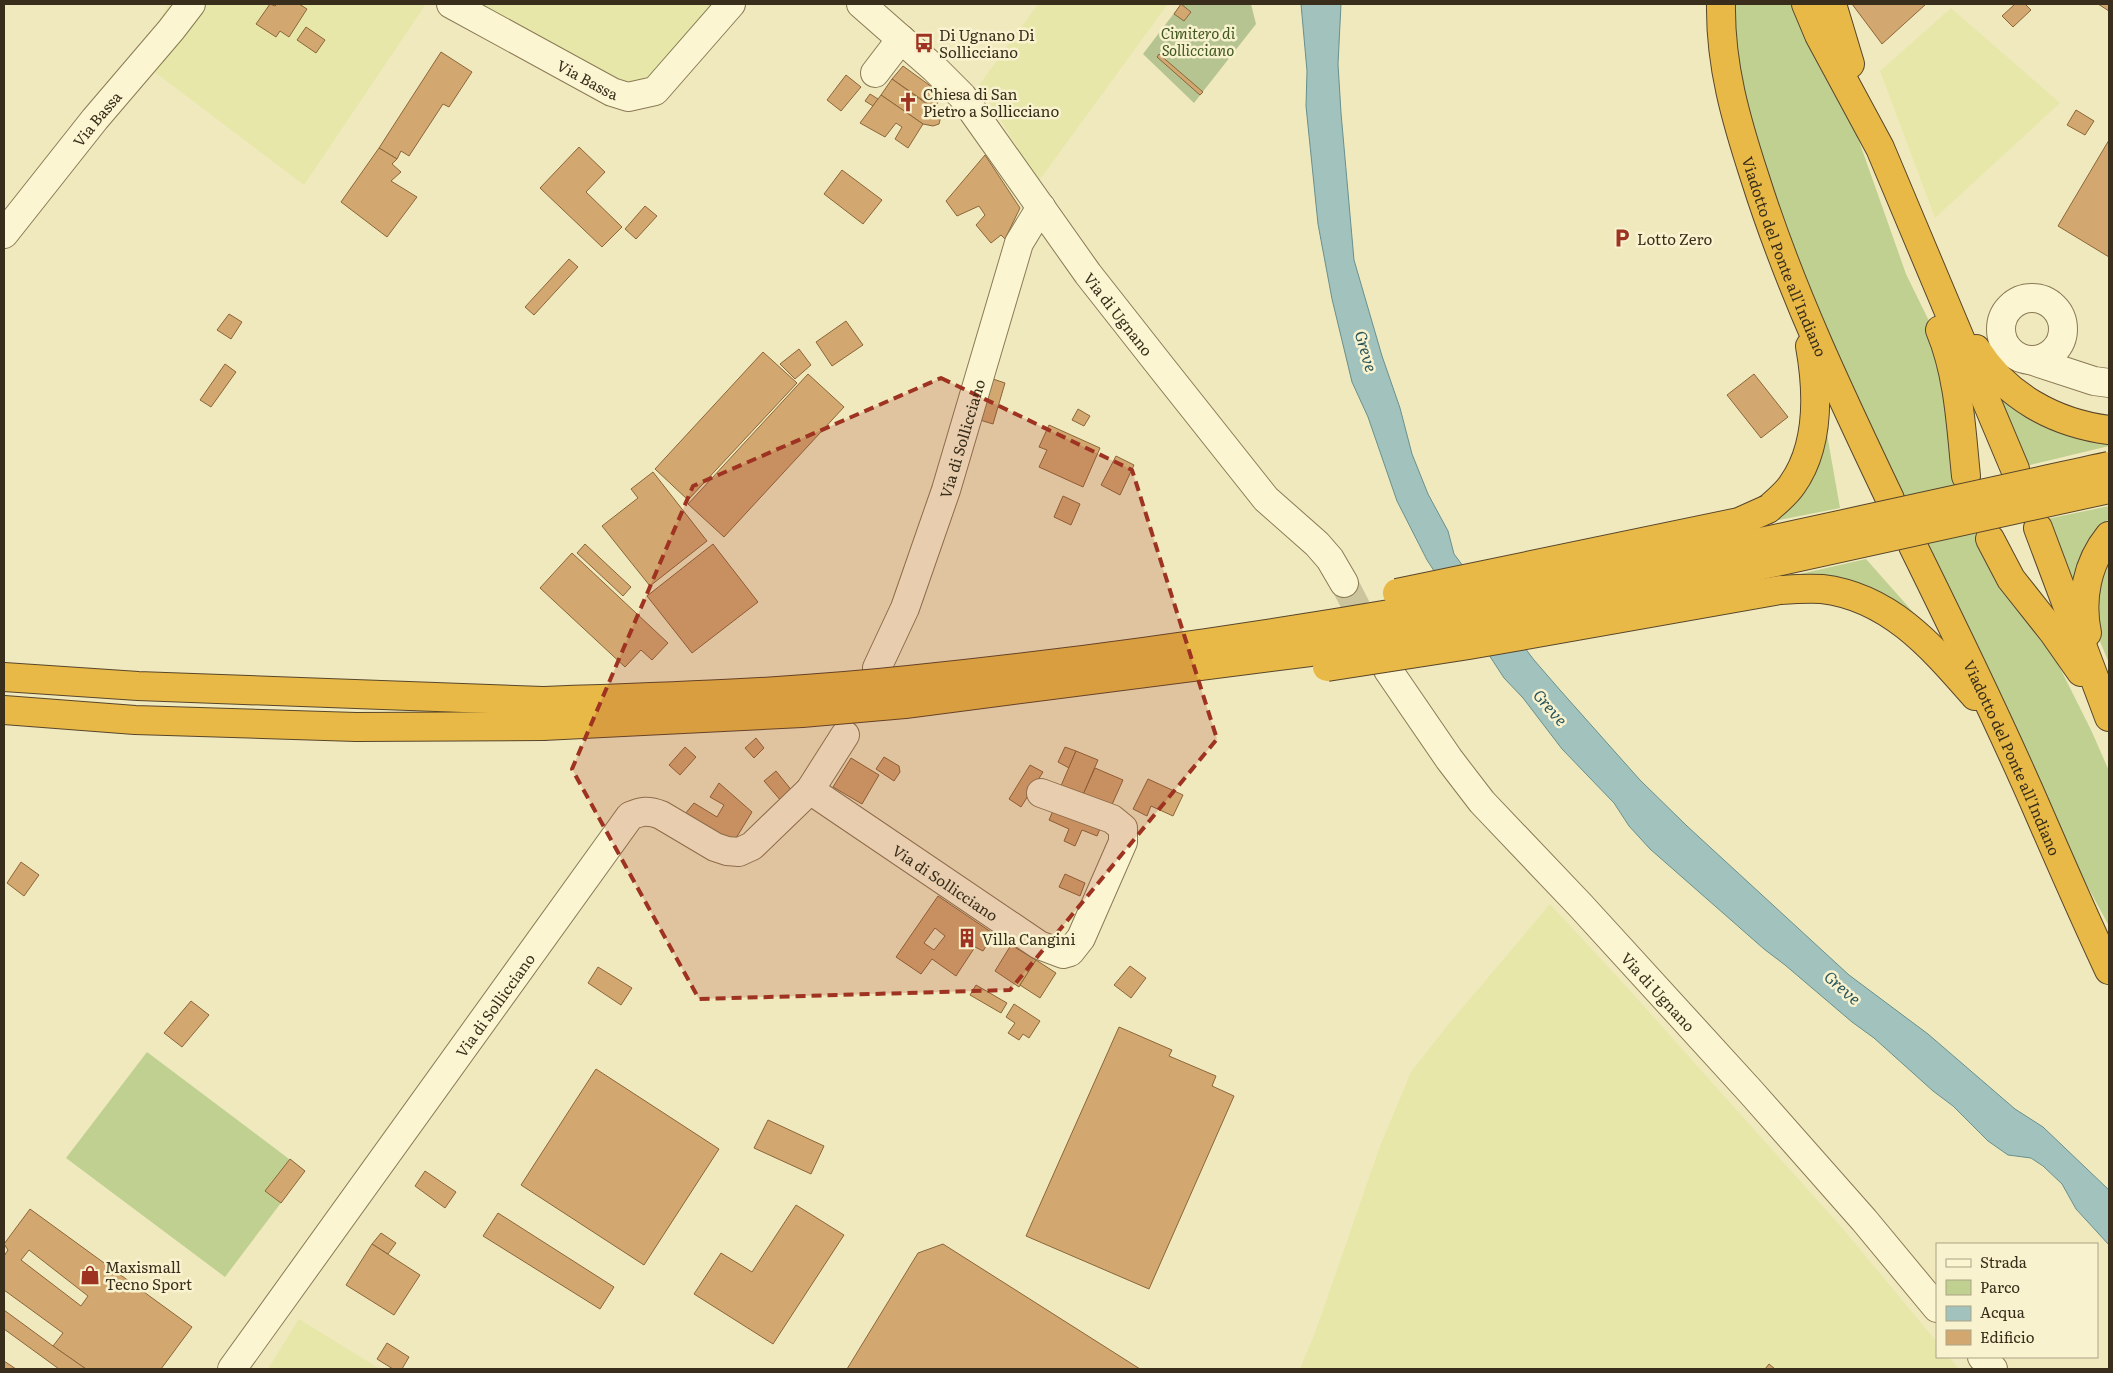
<svg xmlns="http://www.w3.org/2000/svg" width="2113" height="1373" font-family="Literata,serif">
	<style>
		.farmland { fill: #e7e7aa }
		.green { fill: #bfd091 }
		.cemetery { fill: #b6c491 }
		.water { fill: #a1c2bd; stroke: #68908c }
		.building { fill: #d2a870; stroke: #8b6639; fill-rule: evenodd }
		.lines { fill: none; stroke-linecap: round; stroke-linejoin: round }
		.minor-tunnel { stroke: #ccc49d; stroke-width: 28; stroke-dasharray: 28 14; stroke-linecap: butt }
		.minor-casing { stroke: #8a7a55; stroke-width: 30 }
		.highway-casing { stroke: #58462a; stroke-width: 30 }
		.minor { stroke: #fbf5d1; stroke-width: 28 }
		.highway { stroke: #e8b946; stroke-width: 28 }
		.highway-bridge-casing { stroke: #58462a; stroke-width: 30; stroke-linecap: butt }
		.highway-bridge { stroke: #e8b946; stroke-width: 28 }
		.marked { fill: #9e3321; fill-opacity: 0.2; stroke: #9e3321; stroke-width: 4; stroke-dasharray: 10 6; stroke-linejoin: round }
		.labels { text-anchor: middle; dominant-baseline: central; stroke-width: 5; stroke-linejoin: round; paint-order: stroke }
		.park-label { font-size: 15px; font-style: italic; fill: #415720; stroke: #f8f2ce }
		.poi-label { font-size: 15px; fill: #392e1b; stroke: #f8f2ce; text-anchor: start }
		.street-label { font-size: 15px; fill: #392e1b; stroke: #f8f2ce }
		.water-label { font-size: 16px; font-style: italic; fill: #29555a; stroke: #f8f2ce }
	</style>
	<rect width="100%" height="100%" fill="#f1e9be"/>
	<g class="farmland">
		<polygon points="169,4 426,4 304,185 136,58"/>
		<polygon points="468,4 722,4 655,83 626,89"/>
		<polygon points="1038,4 1168,4 1038,182 979,85"/>
		<polygon points="1951,8 2060,103 1935,218 1880,71"/>
		<polygon points="1550,904 1625,985 1844,1230 1937,1342 1937,1357 1949,1357 1959,1369 1300,1369 1316,1330 1380,1146 1411,1072 1447,1026"/>
		<polygon points="299,1319 380,1369 268,1369"/>
	</g>
	<g class="green">
		<polygon points="1729,4 1802,4 1835,73 1906,274 1929,321 1960,484 1977,539 2044,636 2092,732 2109,771 2109,926 2063,841 1857,401 1808,283 1781,217 1745,100"/>
		<path d="M1991,390C2033,422 2056,435 2109,440V446L2022,467Z"/>
		<polygon points="1825,423 1840,508 1754,525"/>
		<polygon points="2109,506 2109,519 2091,536 2078,563 2073,596 2042,520"/>
		<polygon points="2109,555 2109,663 2096,632 2098,576"/>
		<polygon points="1866,559 1928,629 1778,579"/>
		<polygon points="147,1052 305,1171 225,1277 66,1158"/>
	</g>
	<polygon class="cemetery" points="1181,4 1251,4 1256,24 1194,103 1143,54"/>
	<polygon class="water" points="1301,4 1341,4 1338,64 1341,113 1354,260 1382,356 1400,408 1412,454 1428,494 1448,531 1454,554 1534,660 1560,690 1640,780 1687,826 1849,975 1928,1034 2015,1109 2043,1127 2109,1190 2109,1245 2076,1209 2062,1184 2043,1166 2031,1158 2008,1155 1988,1141 1953,1106 1933,1091 1874,1038 1852,1022 1785,965 1764,949 1650,849 1629,826 1614,803 1562,749 1523,698 1504,678 1427,560 1397,501 1368,417 1352,382 1332,299 1318,224 1306,106 1307,71"/>
	<g class="building">
		<polygon points="270,4 275,6 277,4 299,4 307,9 289,37 280,31 276,37 256,24"/>
		<polygon points="1181,4 1191,12 1184,21 1174,14"/>
		<polygon points="1852,4 1926,4 1882,44"/>
		<polygon points="2015,4 2025,4 2031,10 2013,27 2002,16"/>
		<polygon points="2098,4 2109,4 2109,11"/>
		<polygon points="306,27 325,40 316,53 297,40"/>
		<polygon points="441,52 472,72 449,107 443,104 409,156 401,151 397,159 379,148"/>
		<polygon points="1159,54 1203,92 1200,95 1157,57"/>
		<polygon points="903,66 943,95 934,108 892,79"/>
		<polygon points="846,75 861,87 841,111 827,100"/>
		<polygon points="892,79 938,112 941,116 939,124 933,126 923,124 881,95"/>
		<polygon points="870,94 878,99 873,106 865,101"/>
		<polygon points="881,95 923,124 908,148 895,139 902,127 896,123 885,137 860,123"/>
		<polygon points="2076,110 2094,121 2085,135 2067,125"/>
		<polygon points="2109,140 2109,257 2058,226"/>
		<polygon points="579,147 605,172 586,192 622,227 602,247 540,188"/>
		<polygon points="379,148 397,159 392,164 401,172 391,181 417,197 387,237 341,202"/>
		<polygon points="985,155 1020,208 1005,239 1001,235 991,243 976,225 985,215 979,206 957,216 946,201"/>
		<polygon points="842,170 882,200 863,224 824,194"/>
		<polygon points="645,206 657,216 636,239 625,229"/>
		<polygon points="569,259 578,267 534,315 525,307"/>
		<polygon points="229,314 242,322 231,339 217,330"/>
		<polygon points="846,321 863,345 832,366 816,342"/>
		<polygon points="799,349 811,365 795,379 780,364"/>
		<polygon points="763,352 797,383 688,500 655,469"/>
		<polygon points="225,364 236,372 211,407 200,400"/>
		<polygon points="808,374 844,407 724,537 688,504"/>
		<polygon points="1754,374 1788,417 1761,438 1727,395"/>
		<polygon points="993,379 1005,383 993,424 980,420"/>
		<polygon points="1078,409 1090,416 1084,426 1072,420"/>
		<polygon points="1049,425 1100,448 1083,487 1039,467 1047,450 1039,447"/>
		<polygon points="1116,456 1134,465 1120,495 1101,485"/>
		<polygon points="653,472 707,541 650,586 602,526 638,498 631,489"/>
		<polygon points="1063,496 1080,504 1071,525 1054,517"/>
		<polygon points="585,544 631,587 623,596 577,553"/>
		<polygon points="713,544 758,602 692,653 647,596"/>
		<polygon points="572,553 668,643 652,660 641,650 625,667 540,588"/>
		<polygon points="756,738 764,748 754,758 745,748"/>
		<polygon points="685,747 696,757 680,775 669,765"/>
		<polygon points="1065,747 1076,751 1069,768 1058,762"/>
		<polygon points="1076,751 1098,760 1082,797 1057,795"/>
		<polygon points="884,757 899,766 900,772 894,781 876,769"/>
		<polygon points="851,758 879,775 862,804 833,787"/>
		<polygon points="1030,765 1043,772 1021,807 1009,799"/>
		<polygon points="1095,768 1123,780 1110,809 1082,797"/>
		<polygon points="776,771 793,792 782,802 764,781"/>
		<polygon points="1148,779 1183,795 1173,816 1151,806 1147,816 1133,809"/>
		<polygon points="719,783 752,812 733,843 685,814 694,803 717,817 724,805 710,797"/>
		<polygon points="1056,804 1100,829 1097,836 1082,830 1075,846 1064,841 1069,829 1049,820"/>
		<polygon points="21,862 39,875 24,896 7,883"/>
		<polygon points="1065,874 1085,883 1080,896 1059,887"/>
		<path d="M938,896L994,934L983,951L975,947L956,976L932,959L921,974L896,957ZM935,928L945,936L934,950L924,943Z"/>
		<polygon points="1011,945 1036,960 1019,987 995,971"/>
		<polygon points="1036,960 1056,973 1040,998 1020,985"/>
		<polygon points="1130,966 1146,978 1131,998 1114,985"/>
		<polygon points="598,967 632,988 621,1005 588,983"/>
		<polygon points="976,985 1007,1003 1001,1013 970,995"/>
		<polygon points="191,1001 209,1015 182,1047 164,1033"/>
		<polygon points="1014,1004 1040,1021 1029,1038 1023,1034 1019,1040 1008,1033 1015,1023 1006,1017"/>
		<polygon points="1119,1027 1172,1050 1169,1056 1216,1076 1212,1086 1234,1096 1149,1289 1026,1236"/>
		<polygon points="596,1069 719,1149 644,1265 521,1185"/>
		<polygon points="768,1120 824,1146 811,1174 754,1148"/>
		<polygon points="290,1159 305,1171 281,1203 265,1191"/>
		<polygon points="425,1171 456,1192 445,1208 415,1186"/>
		<polygon points="796,1205 844,1235 773,1344 694,1294 721,1253 752,1272"/>
		<path d="M30,1209L192,1327L161,1369H86L53,1346L63,1333L4,1290V1256L8,1250L4,1244ZM29,1250L88,1296L81,1306L21,1260Z"/>
		<polygon points="498,1213 614,1287 600,1309 483,1236"/>
		<polygon points="381,1233 396,1243 388,1254 372,1244"/>
		<polygon points="372,1244 420,1275 394,1315 346,1285"/>
		<polygon points="943,1244 1140,1369 847,1369 918,1253"/>
		<polygon points="4,1310 53,1346 86,1369 59,1369 4,1329"/>
		<polygon points="387,1343 409,1357 402,1369 393,1369 377,1359"/>
		<polygon points="4,1361 16,1369 4,1369"/>
		<polygon points="1769,1364 1775,1369 1765,1369"/>
	</g>
	<g class="lines">
		<polyline class="minor-tunnel" points="1344,583 1373,639"/>
		<defs>
			<g id="minor">
				<path id="s1" d="M451,4L612,92L628,97L655,91L731,4"/>
				<path id="s2" d="M861,4L935,69L962,96L1088,274L1162,368L1266,499L1317,544L1330,559L1344,583"/>
				<polyline points="875,73 901,39"/>
				<path id="s3" d="M4,234L95,119L171,30L191,4"/>
				<circle cx="2032" cy="329" r="31"/>
				<polyline points="2030,360 2094,381 2109,383"/>
				<path id="s4" d="M877,668L905,608L946,490L1019,243L1041,207"/>
				<path id="s5" d="M1388,670L1449,759L1482,802L1581,906L1750,1091L1864,1220L1937,1308"/>
				<path id="s6" d="M810,790L1039,945L1063,954L1070,952L1081,938L1123,842V828L1112,819L1041,793"/>
				<polyline points="1982,1357 1993,1369"/>
				<path id="s7" d="M232,1369L630,816C642,811 648,810 661,815L715,847L727,851L739,852L752,846L810,790L845,735"/>
			</g>
			<g id="highway">
				<path id="s8" d="M1721,4C1720,65 1736,120 1755,178C1790,289 1840,394 1890,499"/>
				<polyline points="1806,4 1819,35 1880,148 2015,469"/>
				<polyline points="1832,4 1850,64"/>
				<path d="M1940,330C1959,375 1961,428 1966,476"/>
				<path d="M1976,349C2006,396 2054,423 2109,430"/>
				<path d="M1768,509C1776,502 1786,494 1792,485C1820,446 1818,391 1810,346"/>
				<polyline points="2038,528 2109,717"/>
				<polyline points="1990,539 2011,579 2053,632 2081,672"/>
				<path id="s9" d="M1913,546C1956,633 1999,721 2038,811C2061,864 2084,917 2109,970"/>
				<path d="M1780,590C1794,589 1808,588 1822,589C1890,597 1933,648 1975,696"/>
				<path d="M2087,633C2080,599 2087,563 2109,536"/>
				<polyline points="4,677 138,686 543,701"/>
				<polyline points="4,710 135,720 356,727 543,726"/>
			</g>
		</defs>
		<use href="#minor" class="minor-casing"/>
		<use href="#highway" class="highway-casing"/>
		<use href="#minor" class="minor"/>
		<use href="#highway" class="highway"/>
		<defs>
			<g id="highway-bridge">
				<polyline points="1397,593 1739,522 1768,509"/>
				<polyline points="1327,667 1469,645 1780,590"/>
				<path d="M543,701C665,697 788,693 909,680C1115,659 1321,628 1524,590C1720,553 1914,508 2109,466"/>
				<polyline points="543,726 802,713 905,704 1310,652 1534,612 1699,579 2109,489"/>
			</g>
		</defs>
		<use href="#highway-bridge" class="highway-bridge-casing"/>
		<use href="#highway-bridge" class="highway-bridge"/>
	</g>
	<path class="marked" d="M941,378L1132,470L1217,739L1010,990L699,999L572,769L693,486Z"/>
	<defs>
		<symbol id="bus-bare" viewBox="-9 -9 18 18"><path d="M-5-6H5V4H4V6H2V4H-2V6H-4V4H-5ZM-3.5-4V0h7V-4ZM-3.5 1.2v1.5H-2V1.2ZM2 1.2v1.5H3.5V1.2Z" fill="#9e3321" stroke="#f8f2ce" stroke-width="2.5" paint-order="stroke"/></symbol>
		<symbol id="church-bare" viewBox="-9 -9 18 18"><path d="M-1.2-6h2.4v3.5h3.3v2.4h-3.3V6h-2.4V-.1h-3.3v-2.4h3.3Z" fill="#9e3321" stroke="#f8f2ce" stroke-width="2.5" paint-order="stroke"/></symbol>
		<symbol id="parking-bare" viewBox="-9 -9 18 18"><path d="M-3.5-5.5H1a3.5 3.5 0 0 1 0 7H-1V5.5H-3.5ZM-1-3.4V-.6H.8a1.4 1.4 0 0 0 0-2.8Z" fill="#9e3321" stroke="#f8f2ce" stroke-width="2.5" paint-order="stroke"/></symbol>
		<symbol id="building-bare" viewBox="-9 -9 18 18"><path d="M-4-6H4V6H1V3H-1V6H-4ZM-2.5-4.3h1.7v1.8h-1.7ZM.8-4.3h1.7v1.8H.8ZM-2.5-1h1.7V.8h-1.7ZM.8-1h1.7V.8H.8Z" fill="#9e3321" stroke="#f8f2ce" stroke-width="2.5" paint-order="stroke"/></symbol>
		<symbol id="shop-bare" viewBox="-9 -9 18 18"><path d="M-5-2.5h2.3a2.7 3.5 0 0 1 5.4 0H5L5.5 6h-11ZM-1.5-2.5h3a1.5 2.3 0 0 0-3 0Z" fill="#9e3321" stroke="#f8f2ce" stroke-width="2.5" paint-order="stroke"/></symbol>
	</defs>
	<g fill-rule="evenodd">
		<use href="#bus-bare" x="910" y="29" width="28" height="28"/>
		<use href="#church-bare" x="894" y="88" width="28" height="28"/>
		<use href="#parking-bare" x="1608" y="224" width="28" height="28"/>
		<use href="#building-bare" x="953" y="924" width="28" height="28"/>
		<use href="#shop-bare" x="76" y="1261" width="28" height="28"/>
	</g>
	<g class="labels">
		<g class="park-label">
			<text x="1198" y="32">Cimitero di<tspan x="1198" dy="17">Sollicciano</tspan></text>
		</g>
		<g class="poi-label">
			<text x="939" y="34">Di Ugnano Di<tspan x="939" dy="17">Sollicciano</tspan></text>
			<text x="923" y="93">Chiesa di San<tspan x="923" dy="17">Pietro a Sollicciano</tspan></text>
			<text x="1637" y="238">Lotto Zero</text>
			<text x="982" y="938">Villa Cangini</text>
			<text x="105" y="1266">Maxismall<tspan x="105" dy="17">Tecno Sport</tspan></text>
		</g>
		<g class="street-label">
			<text stroke="none"><textPath href="#s1" startOffset="156">Via Bassa</textPath></text>
			<text stroke="none"><textPath href="#s3" startOffset="148">Via Bassa</textPath></text>
			<text stroke="none"><textPath href="#s8" startOffset="262">Viadotto del Ponte all'Indiano</textPath></text>
			<text stroke="none"><textPath href="#s2" startOffset="405">Via di Ugnano</textPath></text>
			<text stroke="none"><textPath href="#s4" startOffset="245">Via di Sollicciano</textPath></text>
			<text stroke="none"><textPath href="#s9" startOffset="234">Viadotto del Ponte all'Indiano</textPath></text>
			<text stroke="none"><textPath href="#s6" startOffset="164">Via di Sollicciano</textPath></text>
			<text stroke="none"><textPath href="#s5" startOffset="421">Via di Ugnano</textPath></text>
			<text stroke="none"><textPath href="#s7" startOffset="449">Via di Sollicciano</textPath></text>
		</g>
		<g class="water-label">
			<text transform="translate(1367 351) rotate(74)">Greve</text>
			<text transform="translate(1551 707) rotate(49)">Greve</text>
			<text transform="translate(1843 987) rotate(41)">Greve</text>
		</g>
	</g>
	<rect width="2113" height="1373" fill="none" stroke="#392e1b" stroke-width="10"/>
	<rect x="1936" y="1243" width="162" height="115" fill="#f8f2ce" stroke="#aca486"/>
	<rect x="1946" y="1259" width="25" height="8" fill="#fbf5d1" stroke="#aca486"/>
	<text x="1980" y="1268" font-size="15" fill="#392e1b">Strada</text>
	<rect x="1946" y="1280" width="25" height="15" fill="#bfd091" stroke="#aca486"/>
	<text x="1980" y="1293" font-size="15" fill="#392e1b">Parco</text>
	<rect x="1946" y="1306" width="25" height="15" fill="#a1c2bd" stroke="#aca486"/>
	<text x="1980" y="1318" font-size="15" fill="#392e1b">Acqua</text>
	<rect x="1946" y="1330" width="25" height="15" fill="#d2a870" stroke="#aca486"/>
	<text x="1980" y="1343" font-size="15" fill="#392e1b">Edificio</text>
</svg>
